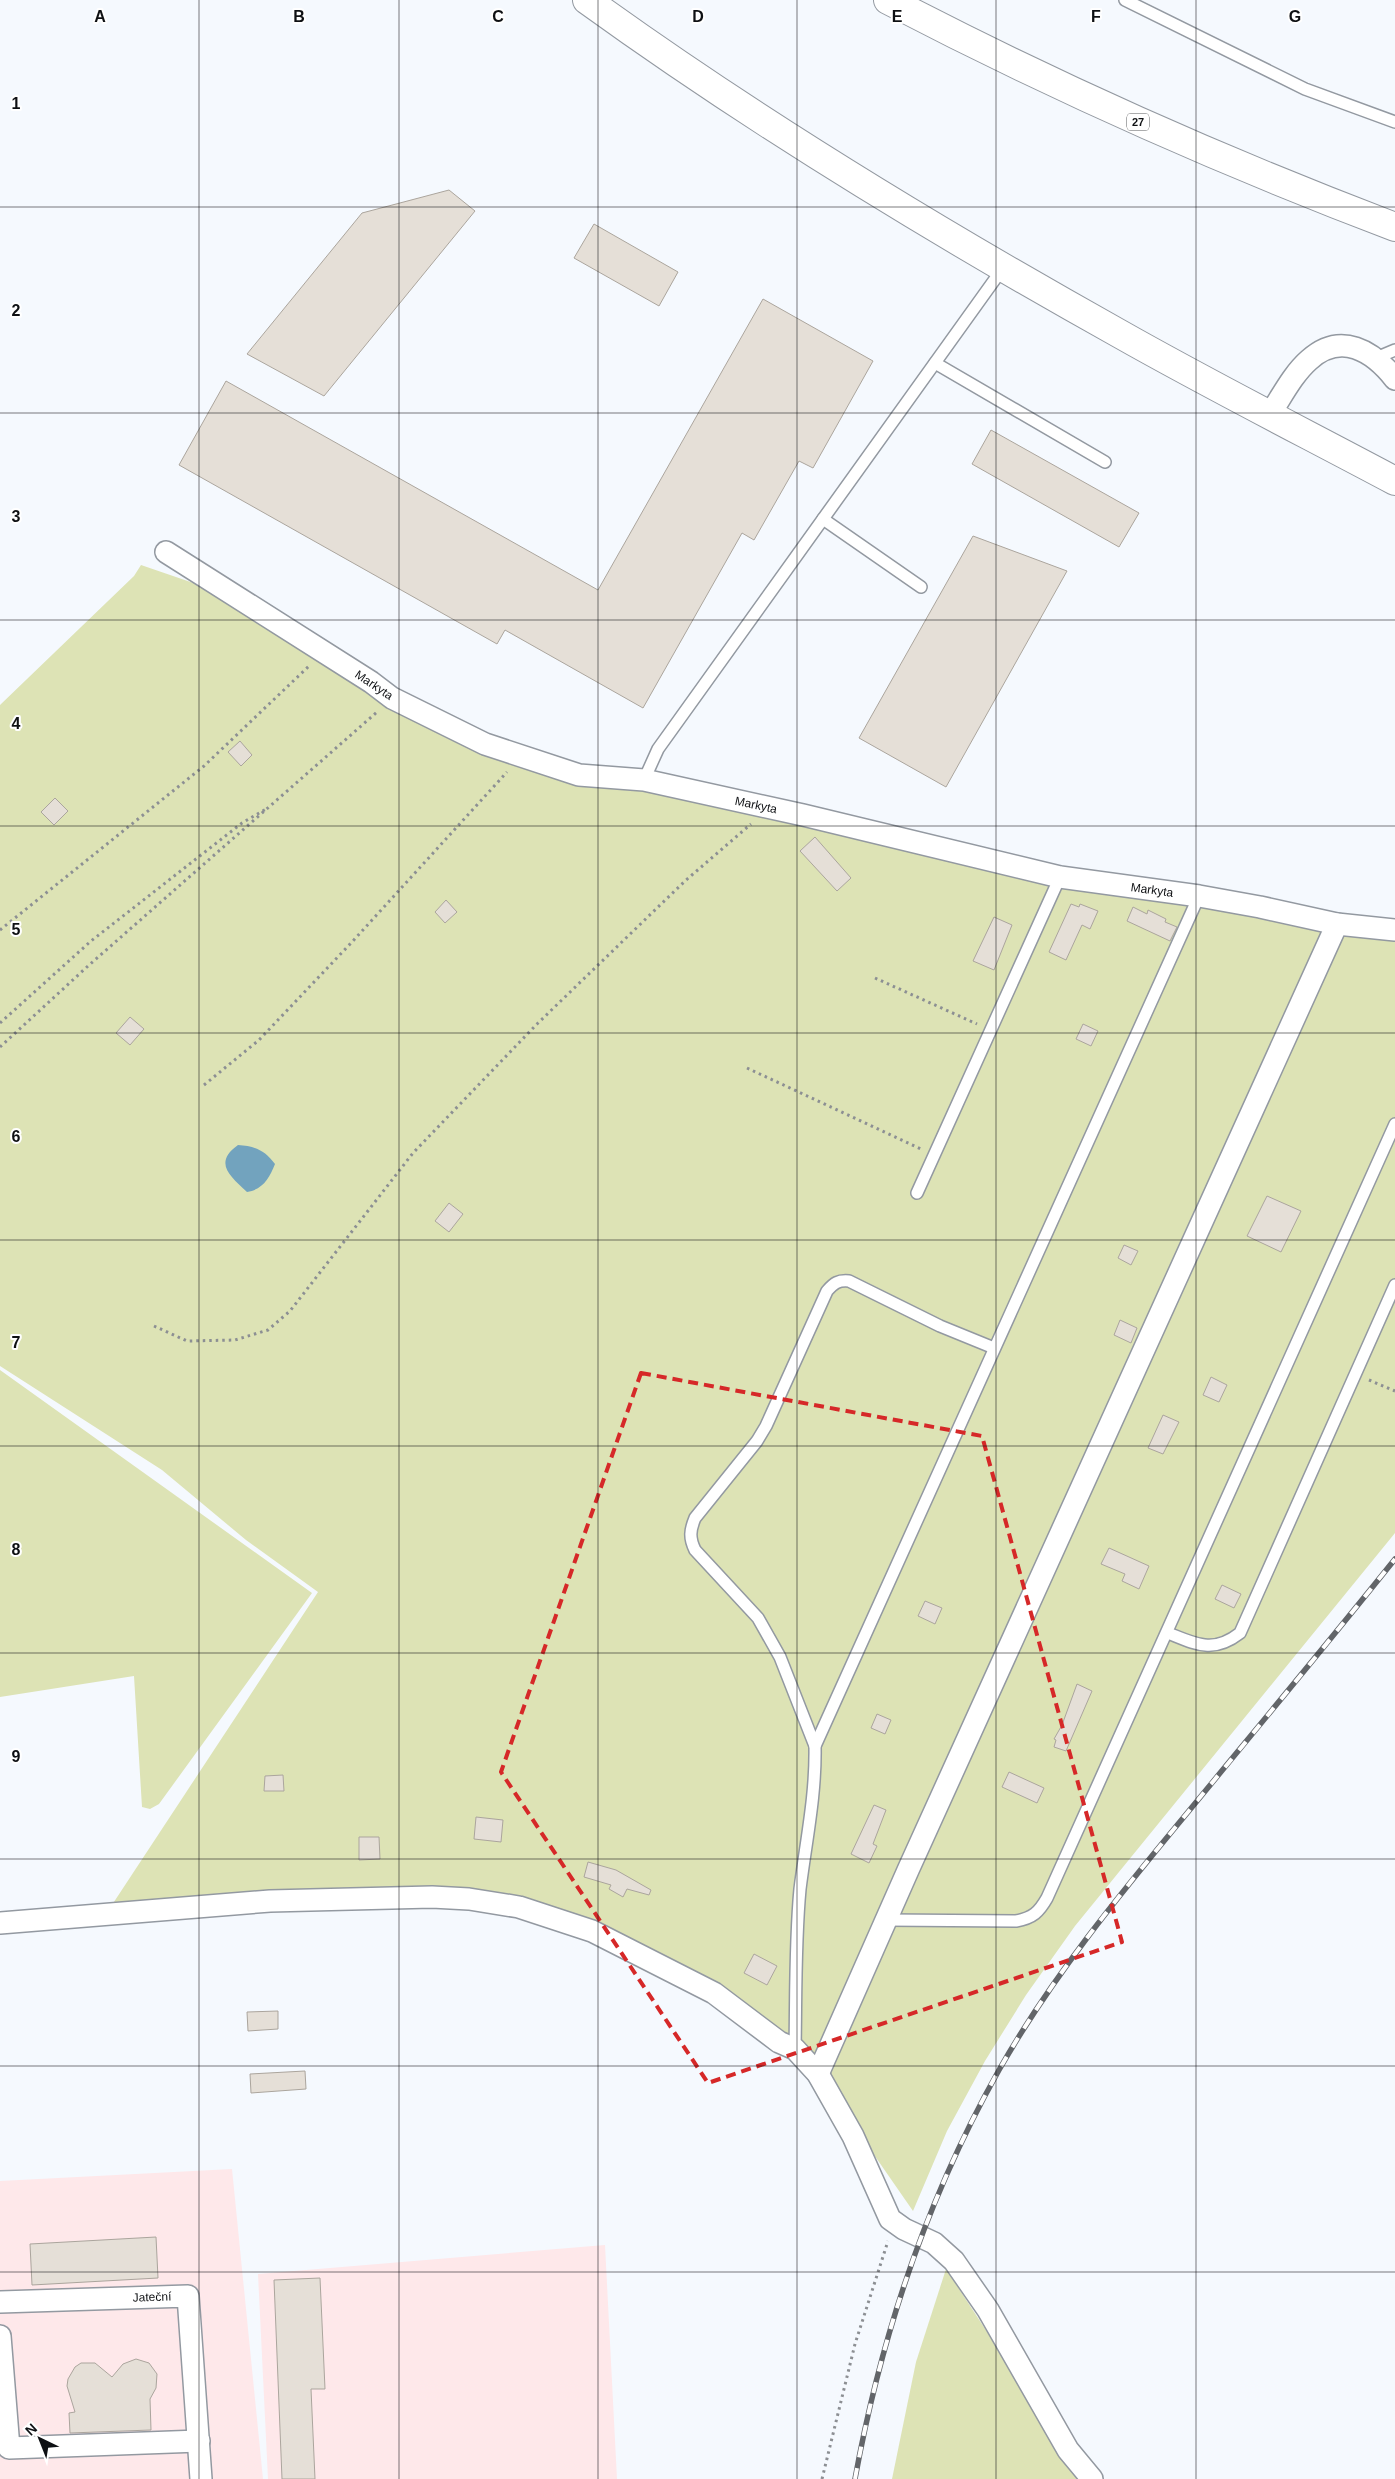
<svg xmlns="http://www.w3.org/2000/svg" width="1395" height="2479" font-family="Arial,sans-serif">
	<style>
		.industrial { fill: #fee8ea }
		.green { fill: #dde3b5 }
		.water { fill: #72a3be }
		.building { fill: #e5dfd7; stroke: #aba59d }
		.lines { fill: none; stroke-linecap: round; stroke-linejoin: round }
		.lane-casing { stroke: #9399a1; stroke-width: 14 }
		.street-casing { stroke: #9399a1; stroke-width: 24 }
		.secondary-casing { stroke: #9399a1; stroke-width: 30 }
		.primary-casing { stroke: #9399a1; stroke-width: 30 }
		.path { stroke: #8c8f93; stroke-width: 3; stroke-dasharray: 2.5 4; stroke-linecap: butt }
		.lane { stroke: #fff; stroke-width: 11 }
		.street { stroke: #fff; stroke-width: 21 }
		.secondary { stroke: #fff; stroke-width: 28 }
		.primary { stroke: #fff; stroke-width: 28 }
		.rail-casing { stroke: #626569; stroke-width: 5.5 }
		.rail { stroke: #fff; stroke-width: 4; stroke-dasharray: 11; stroke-linecap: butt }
		.marked { fill: none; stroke: #d62828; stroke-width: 4; stroke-dasharray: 10 6; stroke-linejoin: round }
		.grid { fill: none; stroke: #0e1013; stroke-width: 1; stroke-opacity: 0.55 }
		.labels { text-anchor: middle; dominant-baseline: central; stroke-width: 4; stroke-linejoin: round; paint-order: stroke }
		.shield { fill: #fff; stroke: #56585a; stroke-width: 1 }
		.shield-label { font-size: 11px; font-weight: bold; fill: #0e1013 }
		.street-label { font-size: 12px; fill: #0e1013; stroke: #fff }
		.grid-label { font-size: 16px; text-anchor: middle; font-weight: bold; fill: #0e1013; stroke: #fff; stroke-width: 4; stroke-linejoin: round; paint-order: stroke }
	</style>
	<rect width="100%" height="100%" fill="#f5f9fe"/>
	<g class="industrial">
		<polygon points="232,2169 263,2479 0,2479 0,2181"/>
		<polygon points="605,2245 617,2479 268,2479 258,2274"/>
	</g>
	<g class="green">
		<polygon points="141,565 240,599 485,744 1060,877 1395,930 1395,1533 1075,1926 1026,1995 985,2061 947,2131 913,2211 818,2074 795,2049 592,1931 469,1899 106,1914 318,1592 246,1540 162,1470 0,1366 0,705 134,576"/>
		<polygon points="0,1370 312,1593 159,1804 150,1809 142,1807 134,1676 0,1697"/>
		<polygon points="946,2269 1083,2479 892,2479 916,2362"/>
	</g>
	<path class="water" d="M238,1145C254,1146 265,1150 275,1164C269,1179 263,1189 247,1192C230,1176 213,1163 238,1145Z"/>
	<g class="building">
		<polygon points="449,190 475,211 324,396 247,354 362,213"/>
		<polygon points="594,224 678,272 659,306 574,258"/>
		<polygon points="763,299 873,361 813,468 799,461 754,540 742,533 643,708 505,630 497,644 179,465 226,381 598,590"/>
		<polygon points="991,430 1139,513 1119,547 972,464"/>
		<polygon points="973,536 1067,571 946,787 859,738"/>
		<polygon points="240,741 252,755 241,766 228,752"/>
		<polygon points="55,798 68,811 54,825 41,812"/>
		<polygon points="815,837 851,878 837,891 800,851"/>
		<polygon points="446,900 457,912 445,923 435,912"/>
		<polygon points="1071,904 1079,907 1080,904 1098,911 1090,929 1082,925 1066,960 1049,952"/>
		<polygon points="1133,907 1147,914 1148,910 1166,919 1165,922 1177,927 1170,941 1127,921"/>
		<polygon points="994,917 1012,925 994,970 973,961"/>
		<polygon points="130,1017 144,1029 130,1045 116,1033"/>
		<polygon points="1083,1024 1098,1031 1091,1046 1076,1039"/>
		<polygon points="1267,1196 1301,1211 1281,1252 1247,1236"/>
		<polygon points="449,1203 463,1214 449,1232 435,1221"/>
		<polygon points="1124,1245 1138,1251 1131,1265 1118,1258"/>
		<polygon points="1120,1320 1137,1328 1131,1343 1114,1335"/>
		<polygon points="1211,1377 1227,1385 1219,1402 1203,1395"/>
		<polygon points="1163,1415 1179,1422 1163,1454 1148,1448"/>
		<polygon points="1109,1548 1149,1566 1139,1589 1122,1581 1125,1574 1101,1564"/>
		<polygon points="1222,1585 1241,1594 1234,1608 1215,1599"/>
		<polygon points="925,1601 942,1608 935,1624 918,1616"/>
		<polygon points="1077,1684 1092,1691 1066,1751 1054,1747 1056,1740 1054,1739 1062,1725"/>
		<polygon points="877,1714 891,1720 885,1734 871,1728"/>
		<polygon points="1009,1772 1044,1788 1037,1803 1002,1787"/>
		<polygon points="283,1775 284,1791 264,1791 265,1776"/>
		<polygon points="874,1805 886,1810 873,1844 877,1846 869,1863 851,1854"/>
		<polygon points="476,1817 503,1820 501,1842 474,1839"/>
		<polygon points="359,1837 379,1837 380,1859 359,1860"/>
		<polygon points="588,1862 616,1870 651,1890 649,1895 627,1889 623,1897 609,1889 611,1885 584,1877"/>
		<polygon points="754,1954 777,1966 767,1985 744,1973"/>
		<polygon points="278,2011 278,2029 248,2031 247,2012"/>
		<polygon points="305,2071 306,2089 251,2093 250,2074"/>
		<polygon points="156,2237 158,2278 32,2285 30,2244"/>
		<polygon points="320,2278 325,2389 311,2389 315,2479 282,2479 274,2280"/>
		<polygon points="136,2359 149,2363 157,2374 156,2388 150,2399 151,2430 70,2433 69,2413 75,2412 67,2386 68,2379 75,2367 81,2363 95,2363 112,2377 123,2364"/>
	</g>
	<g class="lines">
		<defs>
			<g id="lane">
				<polyline points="1125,0 1305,89 1395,122"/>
				<polyline points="1376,358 1395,350"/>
				<polyline points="935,363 1105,462"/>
				<polyline points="823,519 921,587"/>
				<polyline points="644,780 658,749 1003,268"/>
				<polyline points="917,1193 1060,877"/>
				<path d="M1168,1633C1196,1644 1213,1654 1240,1633L1395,1285"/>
				<path d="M815,1746L780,1657L758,1618L695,1550C689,1538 690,1530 695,1518L757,1441L766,1426L827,1291C834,1283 838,1280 849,1281L940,1326L994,1348"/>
				<path d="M886,1920L1016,1921C1033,1918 1039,1912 1047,1898C1164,1640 1278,1381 1395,1124"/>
				<path d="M795,2049C796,1996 795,1942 800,1889C806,1841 816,1795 815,1746L1199,896"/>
			</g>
			<g id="street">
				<path d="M1270,414C1282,396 1293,374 1309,360C1341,331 1373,351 1395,379"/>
				<polyline points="166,552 371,682 392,698 485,744 579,775 644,780 803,815 1060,877 1199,896 1260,907 1337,924 1395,930"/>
				<polyline points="0,1923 270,1901 432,1897 469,1899 519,1907 592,1931 714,1993 779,2042 795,2049 818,2074 853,2136 890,2219 904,2229 934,2243 954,2261 988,2310 1068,2450 1092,2479"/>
				<polyline points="818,2074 909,1868 1337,924"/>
				<polyline points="0,2302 188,2296 201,2479"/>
				<polyline points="0,2336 9,2448 199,2441"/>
			</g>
			<path id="secondary" d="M587,0C757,123 937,232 1120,334C1210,385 1303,432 1395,481"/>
			<path id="primary" d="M888,0C1053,86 1221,161 1395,227"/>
		</defs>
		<use href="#lane" class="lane-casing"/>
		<use href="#street" class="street-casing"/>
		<use href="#secondary" class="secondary-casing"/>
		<use href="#primary" class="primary-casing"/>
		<g class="path">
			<polyline points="0,930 204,766 309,666"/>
			<polyline points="875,978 977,1024"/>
			<polyline points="0,1023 91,941 242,823 266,809"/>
			<polyline points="0,1047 88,966 377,712"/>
			<polyline points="747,1068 921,1149"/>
			<polyline points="204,1085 259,1040 352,942 507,772"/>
			<polyline points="154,1326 187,1341 235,1340 268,1330 290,1311 413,1153 537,1024 685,881 751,824"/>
			<polyline points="1369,1380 1395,1391"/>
			<polyline points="822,2479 855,2344 888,2241"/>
		</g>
		<use href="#lane" class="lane"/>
		<use href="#street" class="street"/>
		<use href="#secondary" class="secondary"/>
		<use href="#primary" class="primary"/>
		<defs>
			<path id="rail" d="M855,2479C881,2336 927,2198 999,2070C1051,1978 1120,1894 1188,1812C1257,1728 1327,1644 1395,1559"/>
		</defs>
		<use href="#rail" class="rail-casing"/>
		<use href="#rail" class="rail"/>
	</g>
	<path class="marked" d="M641,1373L982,1436L1122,1942L708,2083L501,1772Z"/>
	<path class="grid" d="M199,0V2479M399,0V2479M598,0V2479M797,0V2479M996,0V2479M1196,0V2479M0,207H1395M0,413H1395M0,620H1395M0,826H1395M0,1033H1395M0,1240H1395M0,1446H1395M0,1653H1395M0,1859H1395M0,2066H1395M0,2272H1395"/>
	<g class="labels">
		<rect class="shield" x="1127" y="113.5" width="22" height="17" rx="4"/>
		<g class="shield-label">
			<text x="1138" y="122">27</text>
		</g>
		<g class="street-label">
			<text transform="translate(374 685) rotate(34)">Markyta</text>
			<text transform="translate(756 805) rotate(12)">Markyta</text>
			<text transform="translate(1152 890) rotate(8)">Markyta</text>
			<text transform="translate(152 2297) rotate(-2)">Jateční</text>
		</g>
	</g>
	<g class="grid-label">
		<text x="100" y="22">A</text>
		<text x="299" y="22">B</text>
		<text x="498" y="22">C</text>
		<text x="698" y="22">D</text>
		<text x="897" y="22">E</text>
		<text x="1096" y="22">F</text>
		<text x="1295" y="22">G</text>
		<text x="16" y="109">1</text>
		<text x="16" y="316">2</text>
		<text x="16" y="522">3</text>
		<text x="16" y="729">4</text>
		<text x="16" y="935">5</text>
		<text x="16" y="1142">6</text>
		<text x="16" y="1348">7</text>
		<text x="16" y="1555">8</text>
		<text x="16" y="1762">9</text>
	</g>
	<g transform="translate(40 2439) rotate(317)" stroke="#ffffff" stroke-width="4" paint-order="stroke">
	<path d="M0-4L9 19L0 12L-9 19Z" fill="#0e1013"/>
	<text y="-8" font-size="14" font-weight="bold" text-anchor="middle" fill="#0e1013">N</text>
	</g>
</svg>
